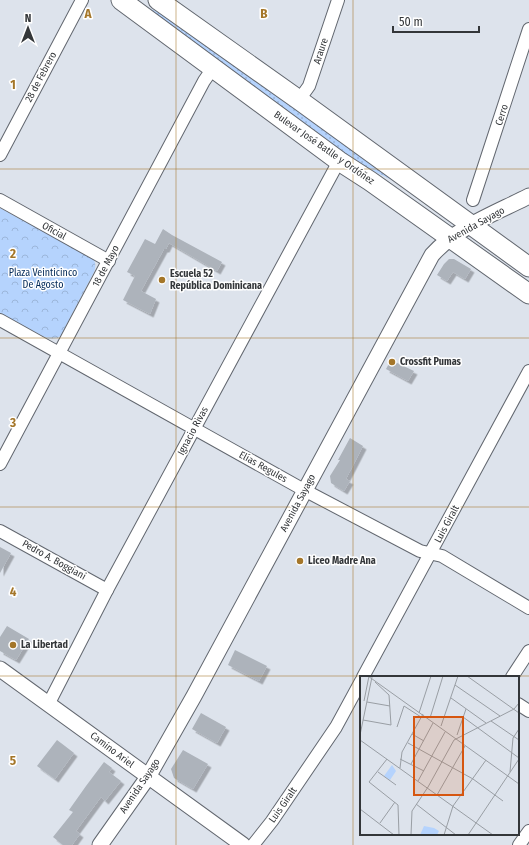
<svg xmlns="http://www.w3.org/2000/svg" width="529" height="845" font-family="'Fira Sans Condensed',sans-serif">
	<style>
		.grass { fill: url(#grass-dots) }
		.park { fill: url(#park-crowns) }
		.building { fill: #adb3bb; filter: url(#shadow) }
		.lines { fill: none; stroke-linecap: round; stroke-linejoin: round }
		.minor-casing { stroke: #62676f; stroke-width: 14 }
		.tertiary-casing { stroke: #62676f; stroke-width: 17 }
		.primary-casing { stroke: #62676f; stroke-width: 21 }
		.minor { stroke: #fff; stroke-width: 12 }
		.tertiary { stroke: #fff; stroke-width: 15 }
		.primary { stroke: #fff; stroke-width: 19 }
		.grid { fill: none; stroke: #a47629; stroke-width: 1; stroke-opacity: 0.55 }
		.poi-dot { fill: #a47629; stroke: #fff; stroke-width: 1.5 }
		.labels { text-anchor: middle; dominant-baseline: central; stroke-width: 3; stroke-linejoin: round; paint-order: stroke }
		.street-label { font-size: 10px; fill: #333639; stroke: #fff }
		.park-label { font-size: 10px; fill: #022958; stroke: #fff }
		.poi-label { font-size: 10px; font-weight: bold; fill: #333639; stroke: #fff; text-anchor: start }
		.inset-road { fill: none; stroke: #999ea4; stroke-width: 1 }
		.view { fill: #d65610; fill-opacity: 0.15; stroke: #d65610; stroke-width: 2 }
		.inset-edge { fill: none; stroke: #333639; stroke-width: 2 }
		.grid-label { font-size: 13px; text-anchor: middle; font-weight: bold; fill: #a47629; stroke: #fff; stroke-width: 3; stroke-linejoin: round; paint-order: stroke }
	</style>
	<defs>
		<pattern id="grass-dots" width="8" height="8" patternUnits="userSpaceOnUse"><rect width="8" height="8" fill="#b5d3fd"/><path d="M2 2h.1M6 6h.1" fill="none" stroke="#9cb6da" stroke-width="1.8" stroke-linecap="round"/></pattern>
		<pattern id="park-crowns" width="20" height="18" patternUnits="userSpaceOnUse"><rect width="20" height="18" fill="#b5d3fd"/><path d="M2 6a3 3 0 1 1 6 0M12 15a3 3 0 1 1 6 0" fill="none" stroke="#9cb6da"/></pattern>
		<filter id="shadow"><feDropShadow dx="3.5" dy="3.5" stdDeviation="0" flood-color="#0004"/></filter>
	</defs>
	<rect width="100%" height="100%" fill="#dde3ec"/>
	<polygon class="grass" points="135,1 169,18 439,211 438,212 396,182 357,163"/>
	<path class="park" d="M0,208L92,258C96,262 96,266 94,272L61,335L58,338L48,339L0,313Z"/>
	<g class="building">
		<polygon points="163,229 172,235 222,262 217,271 169,243 166,249 164,249 141,291 156,299 150,314 123,300 135,276 127,272 145,239 155,244"/>
		<polygon points="449,259 454,259 471,269 465,279 453,272 447,281 437,275 444,264"/>
		<polygon points="391,360 414,371 408,381 386,369"/>
		<polygon points="350,438 363,446 346,479 350,481 344,491 331,483 330,476 340,460 338,460"/>
		<polygon points="0,547 11,553 0,573"/>
		<polygon points="7,626 29,639 16,660 0,651 0,637"/>
		<polygon points="235,650 267,666 259,681 228,665"/>
		<polygon points="201,713 226,727 217,743 192,729"/>
		<polygon points="57,740 74,753 55,779 37,766"/>
		<polygon points="183,750 208,764 193,789 174,778 171,769"/>
		<polygon points="104,762 112,768 109,772 121,781 105,801 101,797 76,831 80,834 72,845 63,845 53,837 73,812 69,810 86,786"/>
	</g>
	<g class="lines">
		<defs>
			<g id="minor">
				<polyline points="299,100 309,86 338,0"/>
				<polyline points="0,155 82,0"/>
				<polyline points="0,200 109,261"/>
				<polyline points="473,200 529,29"/>
				<polyline points="0,320 304,490 420,551 442,556 529,608"/>
				<polyline points="0,464 204,81 213,68"/>
				<polyline points="0,531 107,590"/>
				<polyline points="363,677 529,371"/>
				<polyline points="512,677 529,651"/>
				<polyline points="49,703 107,590 339,161"/>
				<polyline points="518,704 529,711"/>
				<polyline points="253,845 272,821 336,727 361,681"/>
				<polyline points="519,845 529,831"/>
			</g>
			<g id="tertiary">
				<polyline points="0,669 243,845"/>
				<path d="M100,845L148,777L194,696L432,255C457,227 496,213 529,196"/>
			</g>
			<g id="primary">
				<polyline points="121,0 339,161 370,181 529,294"/>
				<polyline points="158,0 299,100 529,267"/>
			</g>
		</defs>
		<use href="#minor" class="minor-casing"/>
		<use href="#tertiary" class="tertiary-casing"/>
		<use href="#primary" class="primary-casing"/>
		<use href="#minor" class="minor"/>
		<use href="#tertiary" class="tertiary"/>
		<use href="#primary" class="primary"/>
	</g>
	<path class="grid" d="M176,0V845M353,0V845M0,169H529M0,338H529M0,507H529M0,676H529"/>
	<g class="poi-dot">
		<circle cx="162" cy="280" r="4"/>
		<circle cx="392" cy="362" r="4"/>
		<circle cx="300" cy="561" r="4"/>
		<circle cx="13" cy="645" r="4"/>
	</g>
	<g class="labels">
		<g class="street-label">
			<text transform="translate(321 51) rotate(-72)">Araure</text>
			<text transform="translate(41 77) rotate(-62)">28 de Febrero</text>
			<text transform="translate(502 115) rotate(-72)">Cerro</text>
			<text transform="translate(324 148) rotate(35)">Bulevar José Batlle y Ordóñez</text>
			<text transform="translate(476 225) rotate(-29)">Avenida Sayago</text>
			<text transform="translate(54 231) rotate(29)">Oficial</text>
			<text transform="translate(106 266) rotate(-62)">18 de Mayo</text>
			<text transform="translate(193 431) rotate(-62)">Ignacio Rivas</text>
			<text transform="translate(263 467) rotate(29)">Elías Regules</text>
			<text transform="translate(298 503) rotate(-62)">Avenida Sayago</text>
			<text transform="translate(447 524) rotate(-62)">Luis Giralt</text>
			<text transform="translate(54 560) rotate(29)">Pedro A. Boggiani</text>
			<text transform="translate(112 750) rotate(37)">Camino Ariel</text>
			<text transform="translate(140 786) rotate(-56)">Avenida Sayago</text>
			<text transform="translate(283 805) rotate(-55)">Luis Giralt</text>
		</g>
		<g class="park-label">
			<text x="43" y="273">Plaza Veinticinco<tspan x="43" dy="12">De Agosto</tspan></text>
		</g>
		<g class="poi-label">
			<text x="170" y="274">Escuela 52<tspan x="170" dy="12">República Dominicana</tspan></text>
			<text x="400" y="362">Crossfit Pumas</text>
			<text x="308" y="561">Liceo Madre Ana</text>
			<text x="21" y="645">La Libertad</text>
		</g>
	</g>
	<g transform="translate(360 676)">
		<rect width="159" height="159" fill="#dde3ec"/>
		<path d="M32,89L36,95L30,104L24,100ZM64,150L74,152L79,155L77,159H60Z" fill="#b5d3fd"/>
		<path class="inset-road" d="M8,0L159,108M107,0L159,37M95,9L140,40M91,22L126,47M4,25L9,0M7,26L30,30M59,37L71,0M103,41L159,82M70,42L83,0M3,44L31,49L29,19L15,6M131,45L159,64M81,50L98,0M37,51L44,30L61,41M52,58L64,65M0,59L12,1M97,59L106,33M0,64L133,159M48,67L113,103L143,125M27,83L9,106L38,129L39,159M40,83L64,95M51,88L73,47M40,92L42,76L63,38M18,96L36,109M150,96L153,62L159,53M58,105L85,56M77,119L105,70M56,128L96,159M0,133L34,159M20,147L35,126M51,159L52,135L68,111L94,64L154,33L159,27M84,159L93,130L126,84M108,159L159,83"/>
		<path class="view" d="M54,41H103V119H54Z"/>
		<rect width="159" height="159" class="inset-edge"/>
	</g>
	<g class="grid-label">
		<text x="88" y="18">A</text>
		<text x="264" y="18">B</text>
		<text x="13" y="89">1</text>
		<text x="13" y="258">2</text>
		<text x="13" y="427">3</text>
		<text x="13" y="596">4</text>
		<text x="13" y="765">5</text>
	</g>
	<g transform="translate(28 28)" stroke="#ffffff" stroke-width="3" paint-order="stroke">
	<path d="M0-3L7 15L0 10L-7 15Z" fill="#333639"/>
	<text y="-6" font-size="11" font-weight="bold" text-anchor="middle" fill="#333639">N</text>
	</g>
	<path d="M393 26v6h86v-6" fill="none" stroke="#333639" stroke-width="2"/>
	<text x="399" y="26" font-size="12" fill="#333639" stroke="#ffffff" stroke-width="3" paint-order="stroke">50 m</text>
</svg>
